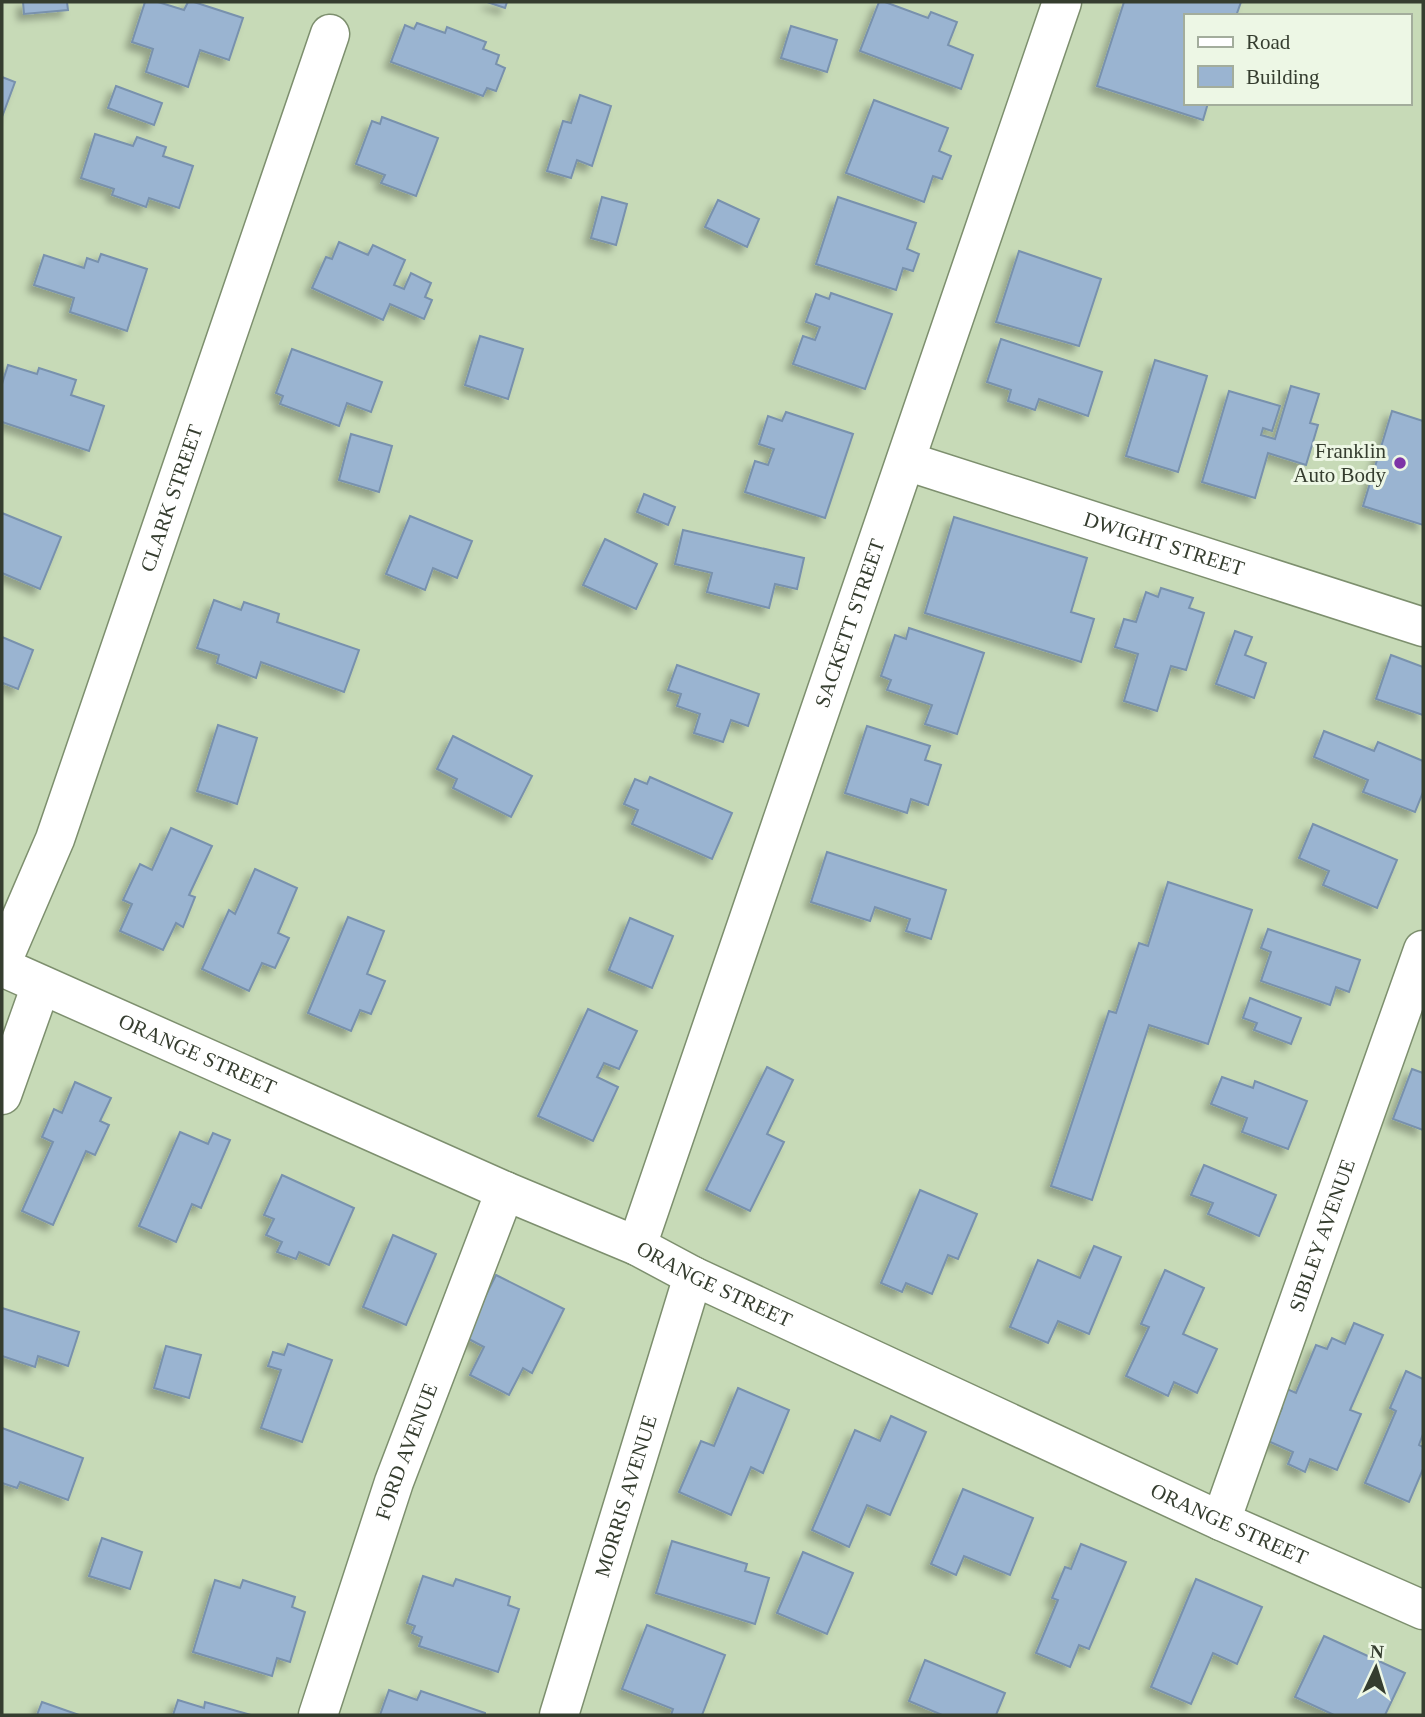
<svg xmlns="http://www.w3.org/2000/svg" width="1425" height="1717" font-family="Georgia,serif">
	<style>
		.building { fill: #9ab4d1; stroke: #7891ad; stroke-width: 2; filter: url(#shadow) }
		.lines { fill: none; stroke-linecap: round; stroke-linejoin: round }
		.minor-casing { stroke: #7d8f6e; stroke-width: 41 }
		.minor { stroke: #fff; stroke-width: 38 }
		.poi-dot { fill: #7d34a7; stroke: #edf7e5; stroke-width: 2.5 }
		.labels { text-anchor: middle; dominant-baseline: central; stroke-width: 6; stroke-linejoin: round; paint-order: stroke }
		.poi-label { font-size: 21px; fill: #353d2f; stroke: #edf7e5; text-anchor: end }
		.street-label { font-size: 21px; fill: #353d2f; stroke: #edf7e5 }
	</style>
	<defs>
		<filter id="shadow"><feDropShadow dx="-6" dy="6" stdDeviation="3.5" flood-color="#0004"/></filter>
	</defs>
	<rect width="100%" height="100%" fill="#c7dab7"/>
	<g class="building">
		<polygon points="23,2 67,2 68,10 24,14"/>
		<polygon points="145,2 158,2 184,10 188,2 194,2 243,18 229,60 200,50 188,87 146,72 153,49 132,42"/>
		<polygon points="487,2 507,2 505,8"/>
		<polygon points="879,2 885,2 928,18 931,12 957,22 948,45 973,55 961,89 860,51"/>
		<polygon points="1124,2 1241,2 1236,16 1185,16 1185,103 1208,103 1203,120 1097,86"/>
		<polygon points="417,23 445,33 447,27 486,42 483,49 499,55 496,64 505,68 496,91 487,88 483,96 391,62 405,25 414,29"/>
		<polygon points="791,26 837,40 827,72 781,58"/>
		<polygon points="2,77 15,82 2,117"/>
		<polygon points="116,86 162,103 154,125 108,108"/>
		<polygon points="580,95 611,106 592,166 577,160 571,178 547,171 563,121 571,123"/>
		<polygon points="874,100 948,128 939,151 951,156 942,179 933,176 924,202 846,173"/>
		<polygon points="382,117 438,138 416,196 381,183 385,175 356,164 372,121 380,124"/>
		<polygon points="95,134 133,146 137,137 166,147 163,156 193,166 179,208 149,198 146,207 112,195 114,189 81,178"/>
		<polygon points="602,197 627,204 616,245 591,238"/>
		<polygon points="838,197 916,223 907,249 919,254 913,271 903,268 896,290 816,264"/>
		<polygon points="718,200 759,219 747,247 705,227"/>
		<polygon points="339,242 368,255 373,245 405,260 394,285 404,289 411,273 431,283 425,297 432,300 424,319 390,304 383,320 312,288 326,257 332,259"/>
		<polygon points="1019,251 1101,279 1079,346 996,322"/>
		<polygon points="101,254 147,269 127,331 70,312 74,298 34,285 44,255 84,268 87,258 98,262"/>
		<polygon points="831,293 892,314 865,389 793,364 803,336 815,340 820,327 806,322 816,294 829,299"/>
		<polygon points="480,336 523,349 508,399 465,385"/>
		<polygon points="1001,339 1102,372 1088,416 1039,399 1035,410 1008,401 1011,390 987,382"/>
		<polygon points="292,349 382,382 371,412 347,403 339,426 280,404 283,396 276,393"/>
		<polygon points="1155,360 1207,376 1178,472 1126,456"/>
		<polygon points="8,365 37,374 39,368 76,380 71,395 104,406 89,451 2,422 2,384"/>
		<polygon points="1291,386 1319,394 1310,423 1318,425 1306,465 1268,453 1255,498 1202,482 1229,391 1280,406 1272,431 1263,428 1261,435 1275,439"/>
		<polygon points="1392,411 1423,421 1423,525 1363,506"/>
		<polygon points="786,412 853,434 825,518 745,492 755,461 768,465 774,449 759,444 768,416 782,421"/>
		<polygon points="351,434 392,446 379,492 339,480"/>
		<polygon points="644,494 675,507 668,525 637,512"/>
		<polygon points="2,513 61,537 40,589 2,573"/>
		<polygon points="410,516 472,541 457,578 433,568 425,590 386,574"/>
		<polygon points="954,517 1087,558 1071,612 1094,619 1081,662 925,613"/>
		<polygon points="683,530 804,558 797,589 775,584 769,608 707,592 712,573 675,564"/>
		<polygon points="605,539 657,564 636,609 583,585"/>
		<polygon points="1161,588 1193,598 1189,608 1204,613 1186,670 1171,666 1157,711 1124,701 1138,654 1115,647 1124,619 1136,622 1146,592 1158,597"/>
		<polygon points="214,600 241,610 244,602 279,614 277,622 359,650 344,692 261,662 256,678 217,663 219,655 197,648"/>
		<polygon points="909,628 984,653 957,734 925,724 932,705 887,690 891,680 881,676 895,635 906,639"/>
		<polygon points="1235,631 1252,637 1245,655 1266,663 1254,698 1216,684"/>
		<polygon points="2,637 33,650 18,689 3,683 2,686"/>
		<polygon points="1391,655 1423,667 1423,715 1376,699"/>
		<polygon points="677,665 759,694 748,726 731,720 723,742 694,733 700,714 677,706 681,694 668,690"/>
		<polygon points="218,725 257,738 237,804 197,791"/>
		<polygon points="867,726 930,746 925,760 941,765 928,805 911,799 907,813 845,793"/>
		<polygon points="1324,731 1374,751 1378,742 1423,761 1423,792 1415,812 1363,792 1368,780 1314,757"/>
		<polygon points="453,736 532,776 511,817 453,788 457,779 437,769"/>
		<polygon points="650,777 732,813 712,859 632,824 638,810 624,804 635,779 647,784"/>
		<polygon points="1313,824 1397,860 1377,908 1323,885 1329,871 1299,858"/>
		<polygon points="171,828 212,846 189,895 195,897 183,927 176,923 163,950 120,931 132,904 123,900 140,864 152,870"/>
		<polygon points="827,852 946,890 931,939 906,931 910,919 875,907 870,921 811,902"/>
		<polygon points="255,869 297,888 278,933 289,938 275,968 262,963 249,991 202,969 229,910 235,914"/>
		<polygon points="1168,882 1252,910 1208,1044 1149,1025 1092,1200 1051,1186 1109,1011 1116,1013 1139,943 1148,946"/>
		<polygon points="348,917 384,931 367,974 385,981 371,1014 360,1010 351,1031 308,1013"/>
		<polygon points="630,918 673,936 652,988 609,970"/>
		<polygon points="1268,929 1360,960 1349,992 1336,987 1330,1005 1261,981 1271,952 1261,948"/>
		<polygon points="1250,998 1301,1018 1291,1044 1254,1030 1257,1023 1243,1018"/>
		<polygon points="588,1009 637,1031 619,1069 604,1063 597,1077 618,1087 593,1141 538,1116"/>
		<polygon points="767,1067 793,1080 767,1134 784,1142 750,1211 706,1190"/>
		<polygon points="1412,1069 1423,1073 1423,1130 1393,1119"/>
		<polygon points="1222,1077 1253,1088 1255,1081 1307,1101 1288,1149 1242,1132 1247,1118 1211,1104"/>
		<polygon points="75,1082 111,1098 100,1121 109,1125 95,1155 86,1151 53,1225 22,1211 53,1142 42,1137 54,1109 62,1113"/>
		<polygon points="180,1132 208,1144 213,1133 230,1140 201,1208 192,1204 176,1242 139,1226"/>
		<polygon points="1204,1165 1276,1195 1259,1236 1208,1214 1213,1203 1191,1195"/>
		<polygon points="282,1175 354,1208 329,1265 299,1252 296,1259 277,1252 282,1242 266,1235 274,1219 264,1215"/>
		<polygon points="920,1190 977,1214 958,1259 948,1255 932,1294 906,1283 902,1292 881,1283"/>
		<polygon points="393,1235 436,1254 406,1325 363,1307"/>
		<polygon points="1094,1246 1121,1257 1089,1334 1058,1321 1048,1343 1010,1327 1038,1260 1080,1278"/>
		<polygon points="1165,1270 1204,1288 1183,1334 1217,1349 1197,1393 1174,1382 1168,1396 1126,1376 1149,1327 1141,1324"/>
		<polygon points="496,1275 564,1309 532,1373 523,1368 509,1395 470,1375 484,1347 465,1337"/>
		<polygon points="2,1308 79,1332 68,1366 38,1356 35,1367 2,1356"/>
		<polygon points="1354,1323 1383,1335 1350,1410 1361,1414 1337,1470 1310,1459 1305,1472 1288,1464 1293,1452 1268,1441 1282,1408 1270,1403 1278,1385 1296,1393 1316,1345 1327,1349 1332,1338 1345,1344"/>
		<polygon points="288,1344 332,1360 302,1442 261,1428 281,1370 268,1366 273,1352 284,1355"/>
		<polygon points="166,1346 201,1355 189,1398 154,1388"/>
		<polygon points="1406,1371 1423,1379 1423,1434 1419,1445 1423,1447 1423,1469 1409,1502 1365,1483 1396,1411 1390,1408"/>
		<polygon points="738,1388 789,1410 763,1473 751,1467 731,1515 679,1492 701,1441 714,1446"/>
		<polygon points="891,1416 926,1432 890,1515 867,1505 849,1547 812,1530 855,1430 880,1441"/>
		<polygon points="2,1428 83,1458 68,1500 20,1482 17,1488 2,1483"/>
		<polygon points="963,1489 1033,1518 1010,1575 964,1556 956,1575 931,1564"/>
		<polygon points="102,1538 142,1552 130,1589 89,1576"/>
		<polygon points="672,1541 747,1564 745,1571 769,1578 755,1624 656,1593"/>
		<polygon points="1081,1544 1126,1562 1089,1649 1079,1645 1070,1667 1036,1653 1058,1600 1052,1598 1065,1567 1071,1569"/>
		<polygon points="803,1552 853,1573 827,1634 777,1613"/>
		<polygon points="423,1576 453,1586 456,1579 510,1597 508,1605 519,1609 498,1672 419,1646 422,1637 412,1633 415,1626 407,1623"/>
		<polygon points="1196,1579 1262,1607 1237,1664 1213,1653 1191,1704 1151,1687"/>
		<polygon points="215,1580 240,1588 243,1580 295,1597 292,1607 305,1612 290,1662 277,1658 272,1676 193,1652"/>
		<polygon points="647,1625 725,1655 702,1715 671,1715 673,1709 622,1689"/>
		<polygon points="1324,1636 1405,1673 1385,1715 1334,1715 1295,1697"/>
		<polygon points="925,1660 1005,1693 996,1715 942,1715 909,1701"/>
		<polygon points="389,1690 417,1700 421,1691 485,1713 485,1715 380,1715"/>
		<polygon points="178,1700 204,1708 205,1702 251,1715 173,1715"/>
		<polygon points="42,1702 79,1715 37,1715"/>
	</g>
	<g class="lines">
		<defs>
			<g id="minor">
				<path id="s1" d="M906,461L1423,627"/>
				<path id="s2" d="M2,962L55,839L330,34"/>
				<path id="s3" d="M2,967L505,1191L637,1246L693,1276L1221,1521L1423,1610"/>
				<polyline points="2,1095 41,985"/>
				<path id="s4" d="M637,1246L1062,2"/>
				<path id="s5" d="M1221,1521L1423,950"/>
				<path id="s6" d="M318,1715L394,1482L505,1191"/>
				<path id="s7" d="M559,1715L693,1276"/>
			</g>
		</defs>
		<use href="#minor" class="minor-casing"/>
		<use href="#minor" class="minor"/>
	</g>
	<circle class="poi-dot" cx="1400" cy="463" r="7"/>
	<g class="labels">
		<g class="poi-label">
			<text x="1386" y="451">Franklin<tspan x="1386" dy="24">Auto Body</tspan></text>
		</g>
		<g class="street-label">
			<text stroke="none"><textPath href="#s2" startOffset="494">CLARK STREET</textPath></text>
			<text stroke="none"><textPath href="#s1" startOffset="271">DWIGHT STREET</textPath></text>
			<text stroke="none"><textPath href="#s4" startOffset="658">SACKETT STREET</textPath></text>
			<text stroke="none"><textPath href="#s3" startOffset="214">ORANGE STREET</textPath></text>
			<text stroke="none"><textPath href="#s5" startOffset="303">SIBLEY AVENUE</textPath></text>
			<text stroke="none"><textPath href="#s3" startOffset="780">ORANGE STREET</textPath></text>
			<text stroke="none"><textPath href="#s6" startOffset="278">FORD AVENUE</textPath></text>
			<text stroke="none"><textPath href="#s7" startOffset="229">MORRIS AVENUE</textPath></text>
			<text stroke="none"><textPath href="#s3" startOffset="1348">ORANGE STREET</textPath></text>
		</g>
	</g>
	<rect width="1425" height="1717" fill="none" stroke="#353d2f" stroke-width="7"/>
	<rect x="1184" y="14" width="228" height="91" fill="#edf7e5" stroke="#a3ad9c" stroke-width="2"/>
	<rect x="1198" y="37" width="35" height="10" fill="#ffffff" stroke="#a3ad9c" stroke-width="2"/>
	<text x="1246" y="49" font-size="21" fill="#353d2f">Road</text>
	<rect x="1198" y="66" width="35" height="21" fill="#9ab4d1" stroke="#a3ad9c" stroke-width="2"/>
	<text x="1246" y="84" font-size="21" fill="#353d2f">Building</text>
	<g transform="translate(1376 1668) rotate(4)" stroke="#edf7e5" stroke-width="5" paint-order="stroke">
	<path d="M0-5L12 26L0 18L-12 26Z" fill="#353d2f"/>
	<text y="-10" font-size="19" font-weight="bold" text-anchor="middle" fill="#353d2f">N</text>
	</g>
</svg>
